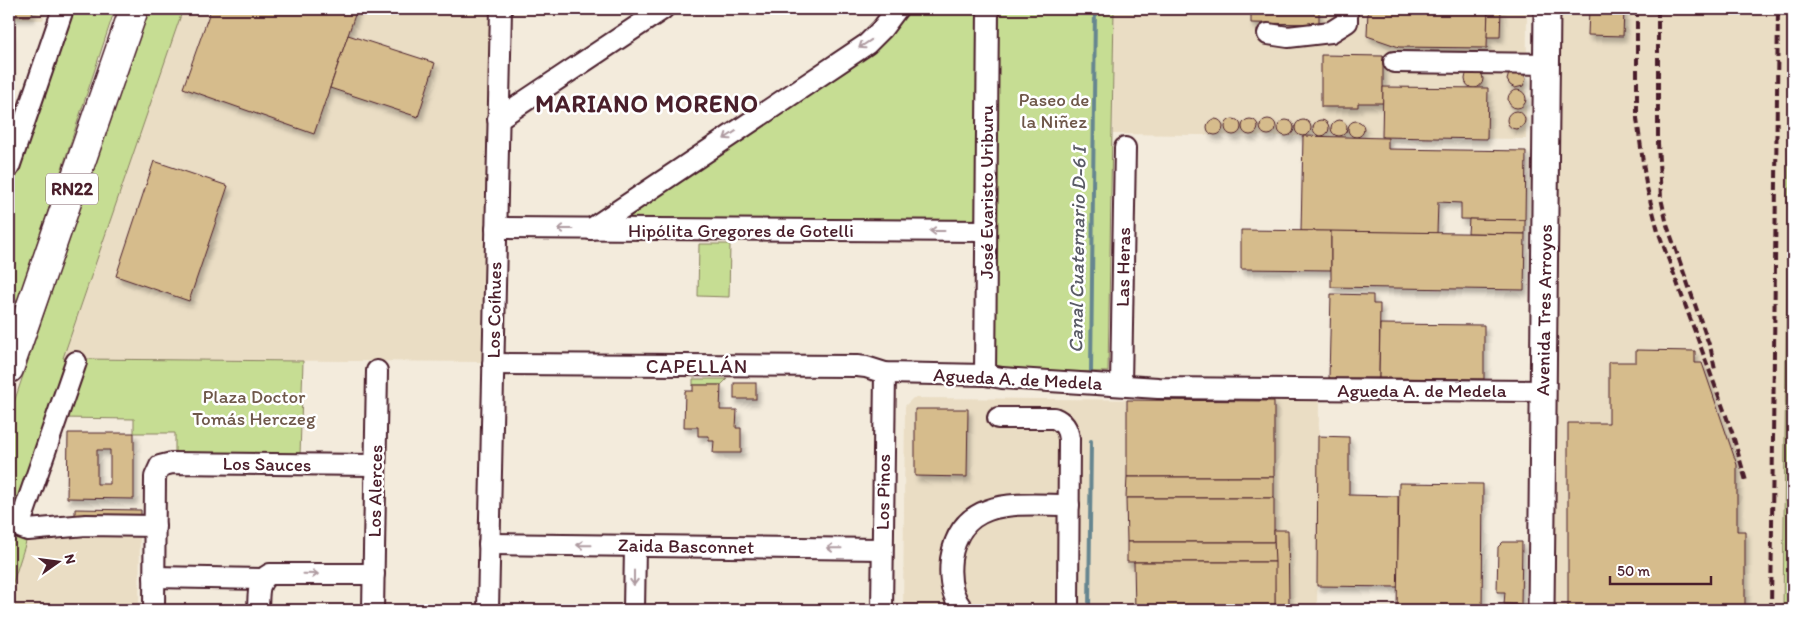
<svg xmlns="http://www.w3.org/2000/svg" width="1802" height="619" font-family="Itim,sans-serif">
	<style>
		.built { fill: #eaddc4 }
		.green { fill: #c6dd93; stroke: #887e5f }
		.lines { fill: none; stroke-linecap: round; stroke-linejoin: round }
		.stream { stroke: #668690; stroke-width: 4 }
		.building { fill: #d6bc8c; stroke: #4a1f2b; fill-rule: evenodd; filter: url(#shadow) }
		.minor-casing { stroke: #4a1f2b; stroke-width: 24 }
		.major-casing { stroke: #4a1f2b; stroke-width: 29 }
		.highway-casing { stroke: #4a1f2b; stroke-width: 31 }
		.minor { stroke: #fff; stroke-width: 20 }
		.major { stroke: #fff; stroke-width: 25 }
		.highway { stroke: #fff; stroke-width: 28 }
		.rail { stroke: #4a1f2b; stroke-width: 4; stroke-dasharray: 8 4; stroke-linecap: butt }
		.oneway { stroke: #ae9aa0 }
		.labels { text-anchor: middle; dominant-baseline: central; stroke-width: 5; stroke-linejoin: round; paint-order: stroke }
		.shield { fill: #fff; stroke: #80626b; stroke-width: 1 }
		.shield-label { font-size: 18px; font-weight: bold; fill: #4a1f2b }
		.park-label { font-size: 19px; fill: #6f584a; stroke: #fff }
		.street-label { font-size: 19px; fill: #4a1f2b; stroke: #fff }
		.water-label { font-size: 20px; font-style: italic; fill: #5a5b66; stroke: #fff }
		.neighbourhood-label { font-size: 20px; letter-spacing: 1px; fill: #4a1f2b; stroke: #fff }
		.district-label { font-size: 24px; font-weight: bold; letter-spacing: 1px; fill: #4a1f2b; stroke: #fff }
	</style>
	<defs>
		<filter id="shadow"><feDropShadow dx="3" dy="5" stdDeviation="2.5" flood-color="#0004"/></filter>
	</defs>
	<rect width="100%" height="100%" fill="#f3ebdc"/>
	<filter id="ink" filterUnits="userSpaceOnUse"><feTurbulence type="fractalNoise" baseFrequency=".02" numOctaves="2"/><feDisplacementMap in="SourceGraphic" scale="10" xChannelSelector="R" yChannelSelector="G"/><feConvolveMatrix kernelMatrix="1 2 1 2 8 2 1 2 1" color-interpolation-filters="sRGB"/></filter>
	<g filter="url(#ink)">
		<g class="built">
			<polygon points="9,9 47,9 43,20 9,19"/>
			<polygon points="183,9 491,9 483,362 63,359"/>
			<polygon points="1114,9 1527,9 1526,139 1113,134"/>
			<polygon points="1557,9 1790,9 1783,610 1550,610"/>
			<polygon points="913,398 1319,401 1317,610 903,610 905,406"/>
			<polygon points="89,530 140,531 139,610 9,610 9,595 26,542"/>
		</g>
		<g class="green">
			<polygon points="72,9 115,9 9,328 9,194"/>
			<polygon points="147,9 183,9 63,358 72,359 12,537 26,542 9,595 9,417"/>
			<polygon points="907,9 980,9 977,217 971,221 625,219 624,217"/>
			<polygon points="996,9 1114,9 1108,372 1003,370 994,367"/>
			<polygon points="1790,9 1793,9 1793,610 1783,610"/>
			<polygon points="699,244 730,244 729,297 698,296"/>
			<polygon points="81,359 303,361 300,455 175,453 175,433 134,433 134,419 61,418"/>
			<polygon points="693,379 727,379 721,385 693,385"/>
		</g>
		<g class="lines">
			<g class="stream">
				<polyline points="1091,372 1095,9"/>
				<polyline points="1089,610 1091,441"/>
			</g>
		</g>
		<g class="building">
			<polygon points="9,9 34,9 31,16 9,16"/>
			<polygon points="211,9 357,9 314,134 183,88"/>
			<polygon points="1251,9 1319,9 1319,24 1251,23"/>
			<polygon points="1368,9 1488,9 1487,48 1399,47 1367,36"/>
			<polygon points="1488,9 1501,9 1500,37 1487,37"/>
			<polygon points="1589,9 1624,9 1623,36 1588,35"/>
			<rect x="9" y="34" width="1" height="40"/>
			<polygon points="348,35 435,63 418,117 330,88"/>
			<polygon points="1321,55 1383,56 1383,103 1358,103 1358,107 1321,107"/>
			<circle cx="1474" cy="79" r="9"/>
			<polygon points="1523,72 1526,79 1523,86 1515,88 1510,85 1507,80 1509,73"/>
			<polygon points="1383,87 1488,88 1487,139 1382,137"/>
			<circle cx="1517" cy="99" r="9"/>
			<circle cx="1516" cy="120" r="9"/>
			<circle cx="1215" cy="127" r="8"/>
			<circle cx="1268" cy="127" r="8"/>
			<circle cx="1250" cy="127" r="8"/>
			<circle cx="1233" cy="127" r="8"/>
			<circle cx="1303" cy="128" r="8"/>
			<circle cx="1321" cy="128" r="8"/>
			<circle cx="1286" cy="128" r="8"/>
			<circle cx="1339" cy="128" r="8"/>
			<circle cx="1356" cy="129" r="8"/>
			<polygon points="1303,136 1388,138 1388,149 1526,151 1525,220 1461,219 1461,203 1438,202 1437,233 1301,231"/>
			<polygon points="154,161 228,186 189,301 116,276"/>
			<polygon points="1469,219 1525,220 1525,234 1468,233"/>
			<polygon points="1241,230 1331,231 1331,270 1241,269"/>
			<polygon points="1331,231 1525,234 1524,290 1331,287"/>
			<polygon points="1331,294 1373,295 1373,304 1380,304 1379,378 1329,378"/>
			<polygon points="1380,324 1484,325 1484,379 1379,378"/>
			<polygon points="1636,350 1695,351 1695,363 1702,363 1737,465 1737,531 1745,531 1745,610 1568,610 1568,423 1609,423 1609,362 1636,362"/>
			<rect x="734" y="383" width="22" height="16"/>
			<polygon points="693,385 721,385 720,410 737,410 736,428 741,428 741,453 713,453 714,441 709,441 709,436 698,436 698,427 684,427 685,391 693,391"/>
			<polygon points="1127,400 1274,401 1274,477 1127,477"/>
			<polygon points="915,409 968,409 967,477 915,476"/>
			<path d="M68,433H134V499L67,498ZM97,450H110V484H97Z"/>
			<polygon points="1318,436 1349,437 1349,495 1398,496 1398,587 1317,586"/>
			<polygon points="1127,477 1274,477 1274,498 1126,498"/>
			<polygon points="1399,483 1483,484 1482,610 1397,610"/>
			<polygon points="1126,498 1274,498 1274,542 1127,542"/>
			<polygon points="75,509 141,510 141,519 75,519"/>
			<polygon points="1274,530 1288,530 1289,604 1284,604 1284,610 1275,610"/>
			<polygon points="1127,542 1274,542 1275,562 1127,562"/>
			<polygon points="1503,542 1522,542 1521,605 1504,604 1505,592 1497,592 1498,547"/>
			<polygon points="1134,562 1275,562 1275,610 1135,610"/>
		</g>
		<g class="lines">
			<defs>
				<g id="minor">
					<polyline points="1268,34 1288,37 1331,32 1347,22 1347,9"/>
					<polyline points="1394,62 1547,64"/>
					<polyline points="498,119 663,9"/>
					<polyline points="9,167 63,9"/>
					<polyline points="496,228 986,231"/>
					<polyline points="591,229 867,44 882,29 897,9"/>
					<polyline points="76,362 21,521 22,528 28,530 86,525 155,526"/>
					<polyline points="493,364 857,366 866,367 885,373 985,375 1002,378 1158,388 1543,391"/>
					<polyline points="985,375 988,9"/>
					<polyline points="1121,385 1125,148"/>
					<path d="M998,418H1054C1064,422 1068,429 1069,439L1068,610"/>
					<polyline points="489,544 882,549"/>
					<polyline points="154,577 262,579"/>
					<polyline points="154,610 155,477 160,466 172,463 375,465"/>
					<path d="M258,610C259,597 256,581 270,574H374"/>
					<polyline points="373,610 377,371"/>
					<polyline points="488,610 501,9"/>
					<polyline points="634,610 635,546"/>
					<polyline points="882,610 885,373"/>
					<path d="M963,610C951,596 949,577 951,559C961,495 1020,505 1069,505"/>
				</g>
				<polyline id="major" points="1541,610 1547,9"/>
				<polyline id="highway" points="9,369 134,9"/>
			</defs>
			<use href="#minor" class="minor-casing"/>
			<use href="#major" class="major-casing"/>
			<use href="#highway" class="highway-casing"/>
			<use href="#minor" class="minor"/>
			<use href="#major" class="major"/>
			<use href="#highway" class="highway"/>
			<g class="rail">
				<polyline points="1637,9 1637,119 1646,184 1658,231 1732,432 1746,481"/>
				<polyline points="1658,9 1658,143 1661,198 1667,225 1711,350 1715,370"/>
				<polyline points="1771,610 1778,9"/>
			</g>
		</g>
		<defs><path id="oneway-shaft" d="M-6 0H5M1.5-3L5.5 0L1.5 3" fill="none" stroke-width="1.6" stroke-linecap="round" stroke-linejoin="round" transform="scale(1.25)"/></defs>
		<g class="oneway">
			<use href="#oneway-shaft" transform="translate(865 44) rotate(146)"/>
			<use href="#oneway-shaft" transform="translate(730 135) rotate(146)"/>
			<use href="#oneway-shaft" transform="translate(565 229) rotate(-180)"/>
			<use href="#oneway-shaft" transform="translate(937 231) rotate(-180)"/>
			<use href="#oneway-shaft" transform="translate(584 545) rotate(-179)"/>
			<use href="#oneway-shaft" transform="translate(834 548) rotate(-179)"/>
			<use href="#oneway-shaft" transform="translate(311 574) rotate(1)"/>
			<use href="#oneway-shaft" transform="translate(634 578) rotate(90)"/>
		</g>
	</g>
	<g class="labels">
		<rect class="shield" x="46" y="173.5" width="52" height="31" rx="4"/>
		<g class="shield-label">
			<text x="72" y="189">RN22</text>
		</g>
		<g class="park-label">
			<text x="1054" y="99">Paseo de<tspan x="1054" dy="22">la Niñez</tspan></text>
			<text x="254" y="396">Plaza Doctor<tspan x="254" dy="22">Tomás Herczeg</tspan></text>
		</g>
		<g class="street-label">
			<text transform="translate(986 192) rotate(-90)">José Evaristo Uriburu</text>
			<text x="741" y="230">Hipólita Gregores de Gotelli</text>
			<text transform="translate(1123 267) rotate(-89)">Las Heras</text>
			<text transform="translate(494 310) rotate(-89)">Los Coíhues</text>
			<text transform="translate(1544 310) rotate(-89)">Avenida Tres Arroyos</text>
			<text transform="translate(1018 379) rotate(3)">Agueda A. de Medela</text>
			<text x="1422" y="390">Agueda A. de Medela</text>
			<text transform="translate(267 464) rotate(1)">Los Sauces</text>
			<text transform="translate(375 491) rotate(-89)">Los Alerces</text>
			<text transform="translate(883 492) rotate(-89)">Los Pinos</text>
			<text transform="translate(686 546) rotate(1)">Zaida Basconnet</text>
		</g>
		<g class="water-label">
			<text transform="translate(1077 250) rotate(-89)">Canal Cuaternario D-6 I</text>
		</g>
		<g class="neighbourhood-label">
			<text x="697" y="366">CAPELLÁN</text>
		</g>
		<g class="district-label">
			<text x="647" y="103">MARIANO MORENO</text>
		</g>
	</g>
	<rect width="1802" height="619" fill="none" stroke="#fff" stroke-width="30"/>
	<rect x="15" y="15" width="1772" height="589" fill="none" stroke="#4a1f2b" stroke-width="2" filter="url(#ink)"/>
	<g transform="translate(58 562) rotate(76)" stroke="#ffffff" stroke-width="4" paint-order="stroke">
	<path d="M0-4L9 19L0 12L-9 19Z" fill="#4a1f2b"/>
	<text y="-8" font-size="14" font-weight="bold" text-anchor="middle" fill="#4a1f2b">N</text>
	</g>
	<path d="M1610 576v8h101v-8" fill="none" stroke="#4a1f2b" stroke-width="2.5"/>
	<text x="1617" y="576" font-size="15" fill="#4a1f2b" stroke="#ffffff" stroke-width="4" paint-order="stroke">50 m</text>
</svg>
